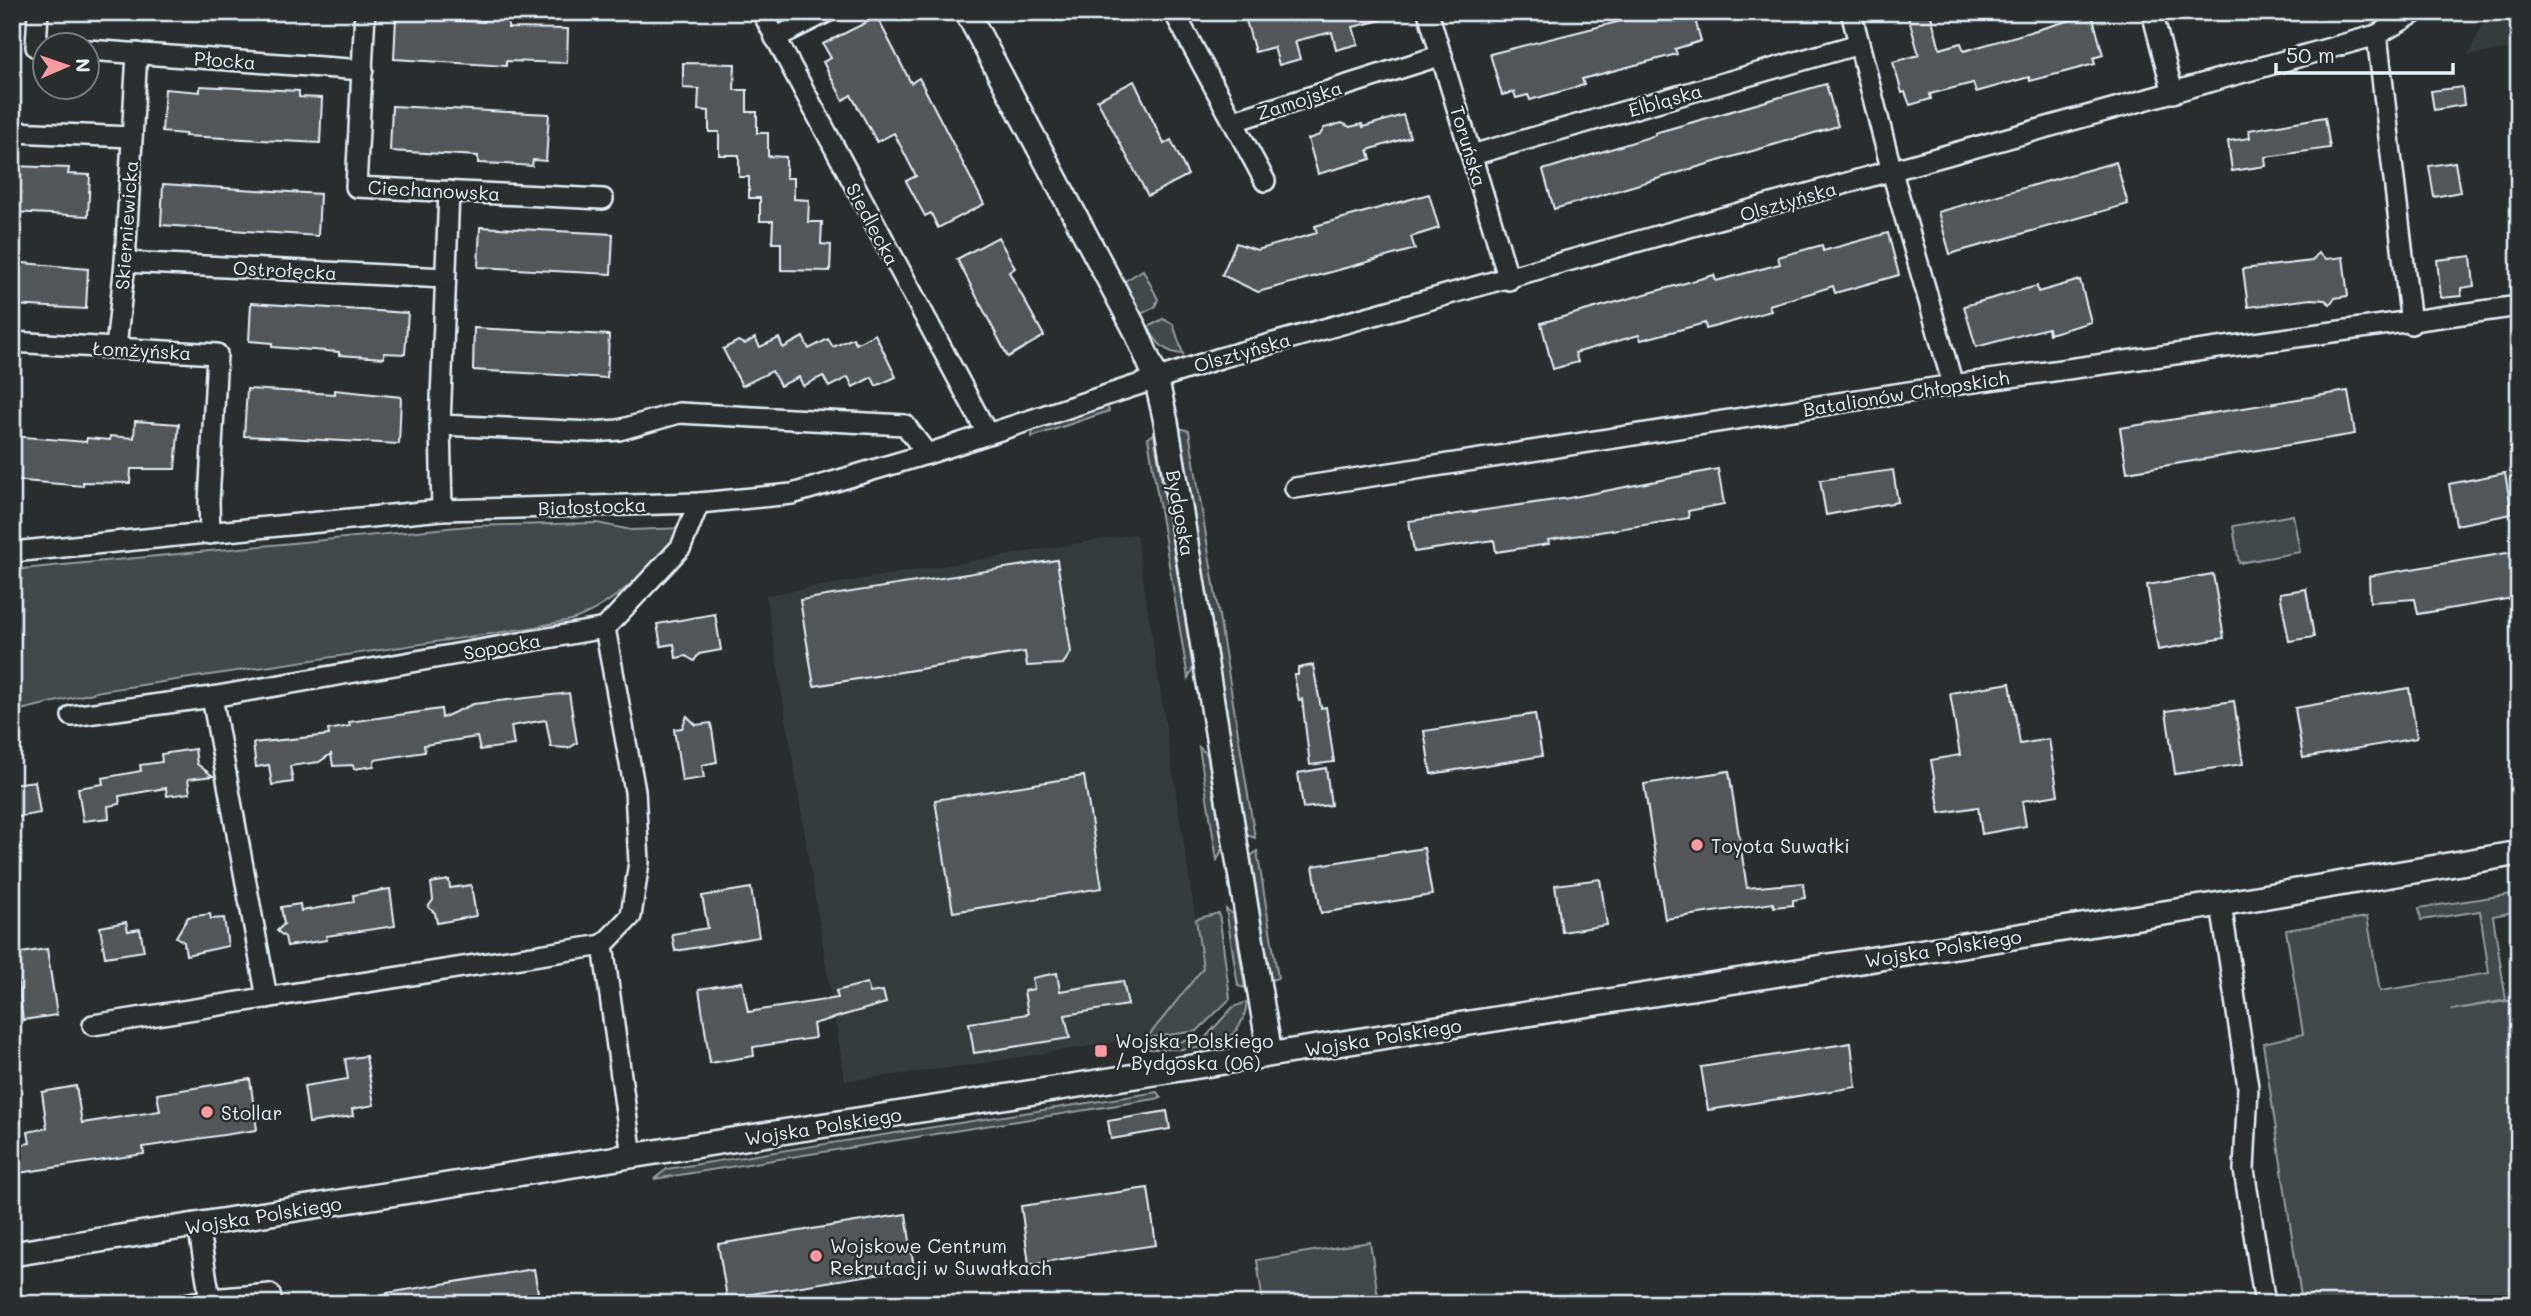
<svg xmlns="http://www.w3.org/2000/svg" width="2531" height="1316" font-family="Mali,sans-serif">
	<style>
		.built { fill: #363a3b }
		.green { fill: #424648; stroke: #959ca0; stroke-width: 2 }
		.building { fill: #535759; stroke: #e8f1f8; stroke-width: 2 }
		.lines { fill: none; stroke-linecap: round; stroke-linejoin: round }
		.minor-casing { stroke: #e8f1f8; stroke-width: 24 }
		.tertiary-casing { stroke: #e8f1f8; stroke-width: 28 }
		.minor { stroke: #2a2d2e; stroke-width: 19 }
		.tertiary { stroke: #2a2d2e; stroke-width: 23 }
		.poi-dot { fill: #ff9aa2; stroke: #2a2d2e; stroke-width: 2.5 }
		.labels { text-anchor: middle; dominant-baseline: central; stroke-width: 5; stroke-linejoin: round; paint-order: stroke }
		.street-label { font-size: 19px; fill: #e8f1f8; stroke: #2a2d2e }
		.poi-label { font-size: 19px; fill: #e8f1f8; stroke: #2a2d2e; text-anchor: start }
	</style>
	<rect width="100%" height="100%" fill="#2a2d2e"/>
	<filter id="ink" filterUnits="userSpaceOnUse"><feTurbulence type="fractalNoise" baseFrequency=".0143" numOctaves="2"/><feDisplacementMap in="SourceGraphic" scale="14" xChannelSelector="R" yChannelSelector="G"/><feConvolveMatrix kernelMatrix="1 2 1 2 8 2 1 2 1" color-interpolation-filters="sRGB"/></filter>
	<g filter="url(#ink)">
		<g class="built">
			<polygon points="2489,12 2519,12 2519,48 2468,55"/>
			<polygon points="1136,534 1203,968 1152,1036 965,1066 845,1081 766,595"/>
		</g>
		<g class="green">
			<polygon points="1143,270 1158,299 1155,307 1141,314 1125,281"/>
			<path d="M1163,319L1173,324L1183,354C1164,353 1156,342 1148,327Z"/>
			<polygon points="1107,404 1109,411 1032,437 1033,429"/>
			<polygon points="1180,428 1189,431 1255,838 1247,835"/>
			<polygon points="1154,434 1193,668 1188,678 1148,438"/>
			<polygon points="2293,515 2300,552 2239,563 2233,526"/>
			<path d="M597,523L631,530L682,528C663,560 610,607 574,619C562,622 549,624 536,627L101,691L12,712V570L469,526Z"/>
			<polygon points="1199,747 1207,754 1223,848 1217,860"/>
			<polygon points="1257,851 1278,978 1271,980 1251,856"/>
			<polygon points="2519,893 2519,911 2493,916 2506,1000 2451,1010 2519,999 2519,1304 2302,1304 2263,1043 2303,1034 2286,930 2367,917 2380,991 2489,973 2480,911 2421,920 2419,908"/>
			<polygon points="1226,909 1233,914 1245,988 1238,986"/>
			<polygon points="1219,913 1230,999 1197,1031 1147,1038 1203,968 1196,919"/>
			<path d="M1247,1002C1241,1055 1191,1049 1149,1049L1148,1046L1205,1038L1233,1007Z"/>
			<polygon points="1157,1092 1161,1098 654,1179 667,1169"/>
			<polygon points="1370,1242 1379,1304 1263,1304 1257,1260"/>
		</g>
		<g class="building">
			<polygon points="1262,12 1381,12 1382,20 1353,27 1358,44 1336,50 1332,32 1295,41 1300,59 1279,65 1274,47 1255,52 1245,17"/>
			<polygon points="1657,12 1693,12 1701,41 1675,49 1677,54 1582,79 1584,85 1530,100 1528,95 1516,98 1514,92 1502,95 1490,54"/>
			<polygon points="1907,12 1930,12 1940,49 1961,43 1964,51 2092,14 2103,55 2093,58 2095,64 2030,81 2029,77 1976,92 1973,83 1930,94 1931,99 1910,105 1905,92 1902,93 1893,62 1919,55"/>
			<polygon points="396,17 484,22 485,19 508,20 508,28 568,29 567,63 506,61 506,66 394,59"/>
			<polygon points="877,17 911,83 919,78 984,204 938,228 931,213 925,216 906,181 916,176 894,133 877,142 851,95 843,100 823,62 831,58 823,44"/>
			<polygon points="683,63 735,64 734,90 747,90 747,112 757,112 757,133 768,133 768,156 786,157 786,178 794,178 794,199 809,200 808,222 822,222 821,244 831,245 830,271 781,270 781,243 772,243 773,221 760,221 760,198 749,198 749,177 739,177 739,155 719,155 719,132 709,132 709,111 698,110 699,89 683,88"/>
			<polygon points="1134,81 1164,144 1171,140 1188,175 1148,196 1097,100"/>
			<polygon points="1826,84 1838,126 1554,209 1543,170 1656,135 1655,133"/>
			<polygon points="200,86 299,91 299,97 322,98 320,143 185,136 186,134 162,132 165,89 200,92"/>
			<polygon points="2462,87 2464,105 2434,110 2431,91"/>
			<polygon points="392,106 549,114 546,161 533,160 532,166 505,164 478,163 478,156 390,151"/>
			<polygon points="1403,115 1410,137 1368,150 1371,159 1318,174 1308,139 1320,135 1324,128 1342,123 1350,127 1362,124 1363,127"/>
			<polygon points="2325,117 2330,148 2265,157 2266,166 2232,171 2228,141 2250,138 2249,130"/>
			<polygon points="2116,162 2128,204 1950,254 1938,212"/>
			<polygon points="2455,162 2460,192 2434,197 2429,166"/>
			<polygon points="12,166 69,168 68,174 90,175 88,216 12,212"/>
			<polygon points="163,184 320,194 318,236 161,225"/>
			<polygon points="1429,194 1439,228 1411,237 1415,249 1258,292 1222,275 1236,243 1257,250 1317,233 1315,226"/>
			<polygon points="480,227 613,234 611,274 478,267"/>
			<polygon points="1888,233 1899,275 1835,293 1833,286 1811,293 1769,305 1771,311 1706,329 1705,323 1641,340 1639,335 1575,353 1578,362 1553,369 1541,323 1714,275 1716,281 1780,264 1778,257 1822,245 1823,251"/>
			<polygon points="998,237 1015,268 1009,272 1044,336 1008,357 957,259"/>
			<polygon points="2318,253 2326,259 2343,257 2348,296 2335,298 2330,304 2325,300 2311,299 2248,307 2243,269 2312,261"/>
			<polygon points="2471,256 2474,286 2461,288 2461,296 2441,298 2437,260"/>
			<polygon points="12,262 88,269 86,309 12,305"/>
			<polygon points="2080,280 2091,322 2049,334 2048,328 1976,347 1964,306 2037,286 2038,292"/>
			<polygon points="251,303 408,313 405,354 384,353 384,358 339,355 339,352 272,347 272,343 249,341"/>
			<polygon points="474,328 609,335 607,378 473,370"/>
			<polygon points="875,334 896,377 876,386 872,377 853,387 848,377 829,387 823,376 803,386 799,377 780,386 772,371 742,386 723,349 738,341 745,344 755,338 760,347 779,338 783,348 803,337 809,349 828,339 833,347 853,338 856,344"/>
			<polygon points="247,389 335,394 335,390 401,397 399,444 244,436"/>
			<polygon points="2348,391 2355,434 2127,472 2120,428"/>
			<polygon points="135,421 179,424 175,469 131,469 130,483 83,482 83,486 12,480 12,436 86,442 87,438 110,440 110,436 134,438"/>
			<polygon points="1718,469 1724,504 1688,511 1689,518 1548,540 1549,544 1496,552 1494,540 1414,552 1409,521 1569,498"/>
			<polygon points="1893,470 1898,502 1826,515 1820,480"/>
			<polygon points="2505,473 2512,514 2456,525 2449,484"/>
			<polygon points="2519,551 2519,597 2418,614 2415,599 2370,602 2369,576"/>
			<polygon points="1057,560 1071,652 1063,664 1027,666 1025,652 814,686 800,600"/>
			<polygon points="2213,574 2224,638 2158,650 2147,585"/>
			<polygon points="2306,589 2314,637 2289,641 2280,593"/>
			<polygon points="715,614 721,650 699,654 694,661 686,656 676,658 674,644 661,646 657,624"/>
			<polygon points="1313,665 1321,708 1326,707 1334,762 1310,765 1302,699 1299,700 1294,675 1298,675 1298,668"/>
			<polygon points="2010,683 2020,744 2049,739 2058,795 2022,801 2026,826 1982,834 1978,807 1940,813 1931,760 1960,755 1950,693"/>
			<polygon points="2409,688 2417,738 2303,758 2295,708"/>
			<polygon points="569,693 577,743 569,748 551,747 546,720 511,726 514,745 480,750 477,737 424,745 425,752 374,760 374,766 354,769 353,765 333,766 331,754 319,762 290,766 293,782 272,785 269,765 256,767 253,743 329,735 328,730 350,726 349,722 441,709 442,718 473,704"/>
			<polygon points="2234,701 2243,764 2175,774 2166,711"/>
			<polygon points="1535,714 1542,756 1431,774 1424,731"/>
			<polygon points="687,716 696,725 711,723 717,762 702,765 704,778 682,781 674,729 682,728"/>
			<polygon points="195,749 197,764 213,776 188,779 190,793 167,796 166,788 119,796 120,804 108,806 109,818 83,821 78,788 103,784 102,778 141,771 140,765 162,762 161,754"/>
			<polygon points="1326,768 1331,805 1303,808 1298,773"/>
			<polygon points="1729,771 1747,888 1803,883 1805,898 1793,900 1793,905 1774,907 1773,903 1665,919 1644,784"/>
			<polygon points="1084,776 1102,888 953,912 935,800"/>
			<polygon points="35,781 40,813 12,818 12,784"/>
			<polygon points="1424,848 1432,895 1321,913 1313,866"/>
			<polygon points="1600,879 1607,925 1562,932 1555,885"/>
			<polygon points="449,880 450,888 471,885 476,916 437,923 435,913 428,907 433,900 431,883"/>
			<polygon points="751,888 759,937 675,951 672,934 708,928 702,896"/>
			<polygon points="390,889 395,926 326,936 327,940 287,946 285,937 277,931 284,924 281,907 300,904 301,911 354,902 353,895"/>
			<polygon points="210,914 211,919 224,918 228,946 186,955 184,942 176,937 188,917"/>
			<polygon points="126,922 128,931 140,929 144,951 105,957 100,927"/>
			<polygon points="47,949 57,1015 23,1020 14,954"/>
			<polygon points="1057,973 1060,991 1123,981 1128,1005 1065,1015 1070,1038 974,1053 969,1023 1028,1014 1024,991 1034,989 1032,978"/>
			<polygon points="742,982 748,1012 838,998 836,991 867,983 870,993 883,991 886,1003 813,1024 815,1038 753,1047 754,1056 710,1063 699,989"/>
			<polygon points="1851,1043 1856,1087 1708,1110 1701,1067"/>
			<polygon points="366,1056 374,1105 352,1109 353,1116 309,1123 304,1086 348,1079 345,1059"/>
			<polygon points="250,1079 257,1130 143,1147 144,1154 12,1174 12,1146 30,1143 28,1132 47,1128 42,1092 76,1086 82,1123 160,1111 157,1094"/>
			<polygon points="1167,1111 1170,1129 1111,1139 1108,1121"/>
			<polygon points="1148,1188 1156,1245 1029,1264 1021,1206"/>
			<polygon points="906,1214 914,1268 727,1298 718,1244"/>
			<polygon points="534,1269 540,1304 388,1304 387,1293"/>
		</g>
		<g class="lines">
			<defs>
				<g id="minor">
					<polyline points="38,12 36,47 46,48"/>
					<polyline points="365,12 356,187 603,199"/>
					<polyline points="762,12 987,433"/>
					<polyline points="1174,12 1265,181"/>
					<polyline points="1428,12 1509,280"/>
					<polyline points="1851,12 1892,172 1953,385"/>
					<polyline points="2152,12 2173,93"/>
					<polyline points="2377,35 2411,324"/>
					<polyline points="775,38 827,12"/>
					<polyline points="88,50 363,70"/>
					<polyline points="1234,121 1442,55"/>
					<polyline points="12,132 132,137"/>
					<polyline points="1472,155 1859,44"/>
					<polyline points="449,191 440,425 592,432 619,430 679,413 905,425 927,454"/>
					<polyline points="125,262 445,278"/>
					<polyline points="12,342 217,354 209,502 210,534"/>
					<polyline points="116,348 125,262 137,53"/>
					<polyline points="440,425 442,510"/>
					<polyline points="1295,488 1953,385 2519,306"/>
					<polyline points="12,552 442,510 699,503 792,494 927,454 1220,358 2377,35 2416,12"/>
					<polyline points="605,628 635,791 639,862 631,916 603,945 632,1156"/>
					<polyline points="605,628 681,547 699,503"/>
					<polyline points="212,697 267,998"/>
					<polyline points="72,716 212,697 605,628"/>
					<polyline points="2221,904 2248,1087 2244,1170 2265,1304"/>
					<polyline points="93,1025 603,945"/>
					<polyline points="198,1225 210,1299 270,1294 272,1304"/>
					<polyline points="185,1304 210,1299"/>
				</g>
				<g id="tertiary">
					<polyline points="967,12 1135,329 1156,378 1166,422 1270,1054"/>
					<polyline points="12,1254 2221,904 2519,853"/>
				</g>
			</defs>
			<use href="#minor" class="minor-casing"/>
			<use href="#tertiary" class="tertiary-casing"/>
			<use href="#minor" class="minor"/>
			<use href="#tertiary" class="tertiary"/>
		</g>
	</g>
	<g class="poi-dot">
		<circle cx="1697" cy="845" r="7"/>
		<rect x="1094" y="1044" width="14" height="14" rx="3.5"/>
		<circle cx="207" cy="1112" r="7"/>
		<circle cx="816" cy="1256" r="7"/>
	</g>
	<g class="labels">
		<g class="street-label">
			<text transform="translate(225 60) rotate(4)">Płocka</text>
			<text transform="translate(1299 100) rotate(-18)">Zamojska</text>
			<text transform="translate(1665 100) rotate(-16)">Elbląska</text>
			<text transform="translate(1469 146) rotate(73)">Toruńska</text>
			<text transform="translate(434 190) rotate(3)">Ciechanowska</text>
			<text transform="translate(1788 201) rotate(-16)">Olsztyńska</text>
			<text transform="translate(873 224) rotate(62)">Siedlecka</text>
			<text transform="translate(126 225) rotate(-86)">Skierniewicka</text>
			<text transform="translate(285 270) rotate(3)">Ostrołęcka</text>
			<text transform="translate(142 350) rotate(3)">Łomżyńska</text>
			<text transform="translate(1242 352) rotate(-16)">Olsztyńska</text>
			<text transform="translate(1906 393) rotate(-9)">Batalionów Chłopskich</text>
			<text transform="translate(592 506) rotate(-2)">Białostocka</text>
			<text transform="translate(1181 513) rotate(80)">Bydgoska</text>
			<text transform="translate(502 646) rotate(-10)">Sopocka</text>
			<text transform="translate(1943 948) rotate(-9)">Wojska Polskiego</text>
			<text transform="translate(1383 1037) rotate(-9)">Wojska Polskiego</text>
			<text transform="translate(823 1126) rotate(-9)">Wojska Polskiego</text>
			<text transform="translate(263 1215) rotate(-9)">Wojska Polskiego</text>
		</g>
		<g class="poi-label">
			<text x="1711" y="845">Toyota Suwałki</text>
			<text x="1115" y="1040">Wojska Polskiego<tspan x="1115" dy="22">/ Bydgoska (06)</tspan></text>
			<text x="221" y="1112">Stollar</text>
			<text x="830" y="1245">Wojskowe Centrum<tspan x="830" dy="22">Rekrutacji w Suwałkach</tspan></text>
		</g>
	</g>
	<rect width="2531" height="1316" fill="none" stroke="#2a2d2e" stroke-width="42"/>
	<rect x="21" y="21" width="2489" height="1274" fill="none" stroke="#e8f1f8" stroke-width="2.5" filter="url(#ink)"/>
	<g transform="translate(66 66) rotate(88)"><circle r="33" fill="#2a2d2e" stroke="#767b7f" stroke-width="2"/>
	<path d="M0-5L12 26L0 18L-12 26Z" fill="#ff9aa2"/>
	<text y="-10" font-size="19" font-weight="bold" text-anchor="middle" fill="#e8f1f8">N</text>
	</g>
	<path d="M2276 63v10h177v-10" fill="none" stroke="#e8f1f8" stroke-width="3.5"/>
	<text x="2286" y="63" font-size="21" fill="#e8f1f8" stroke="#2a2d2e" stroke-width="5" paint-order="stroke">50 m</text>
</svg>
